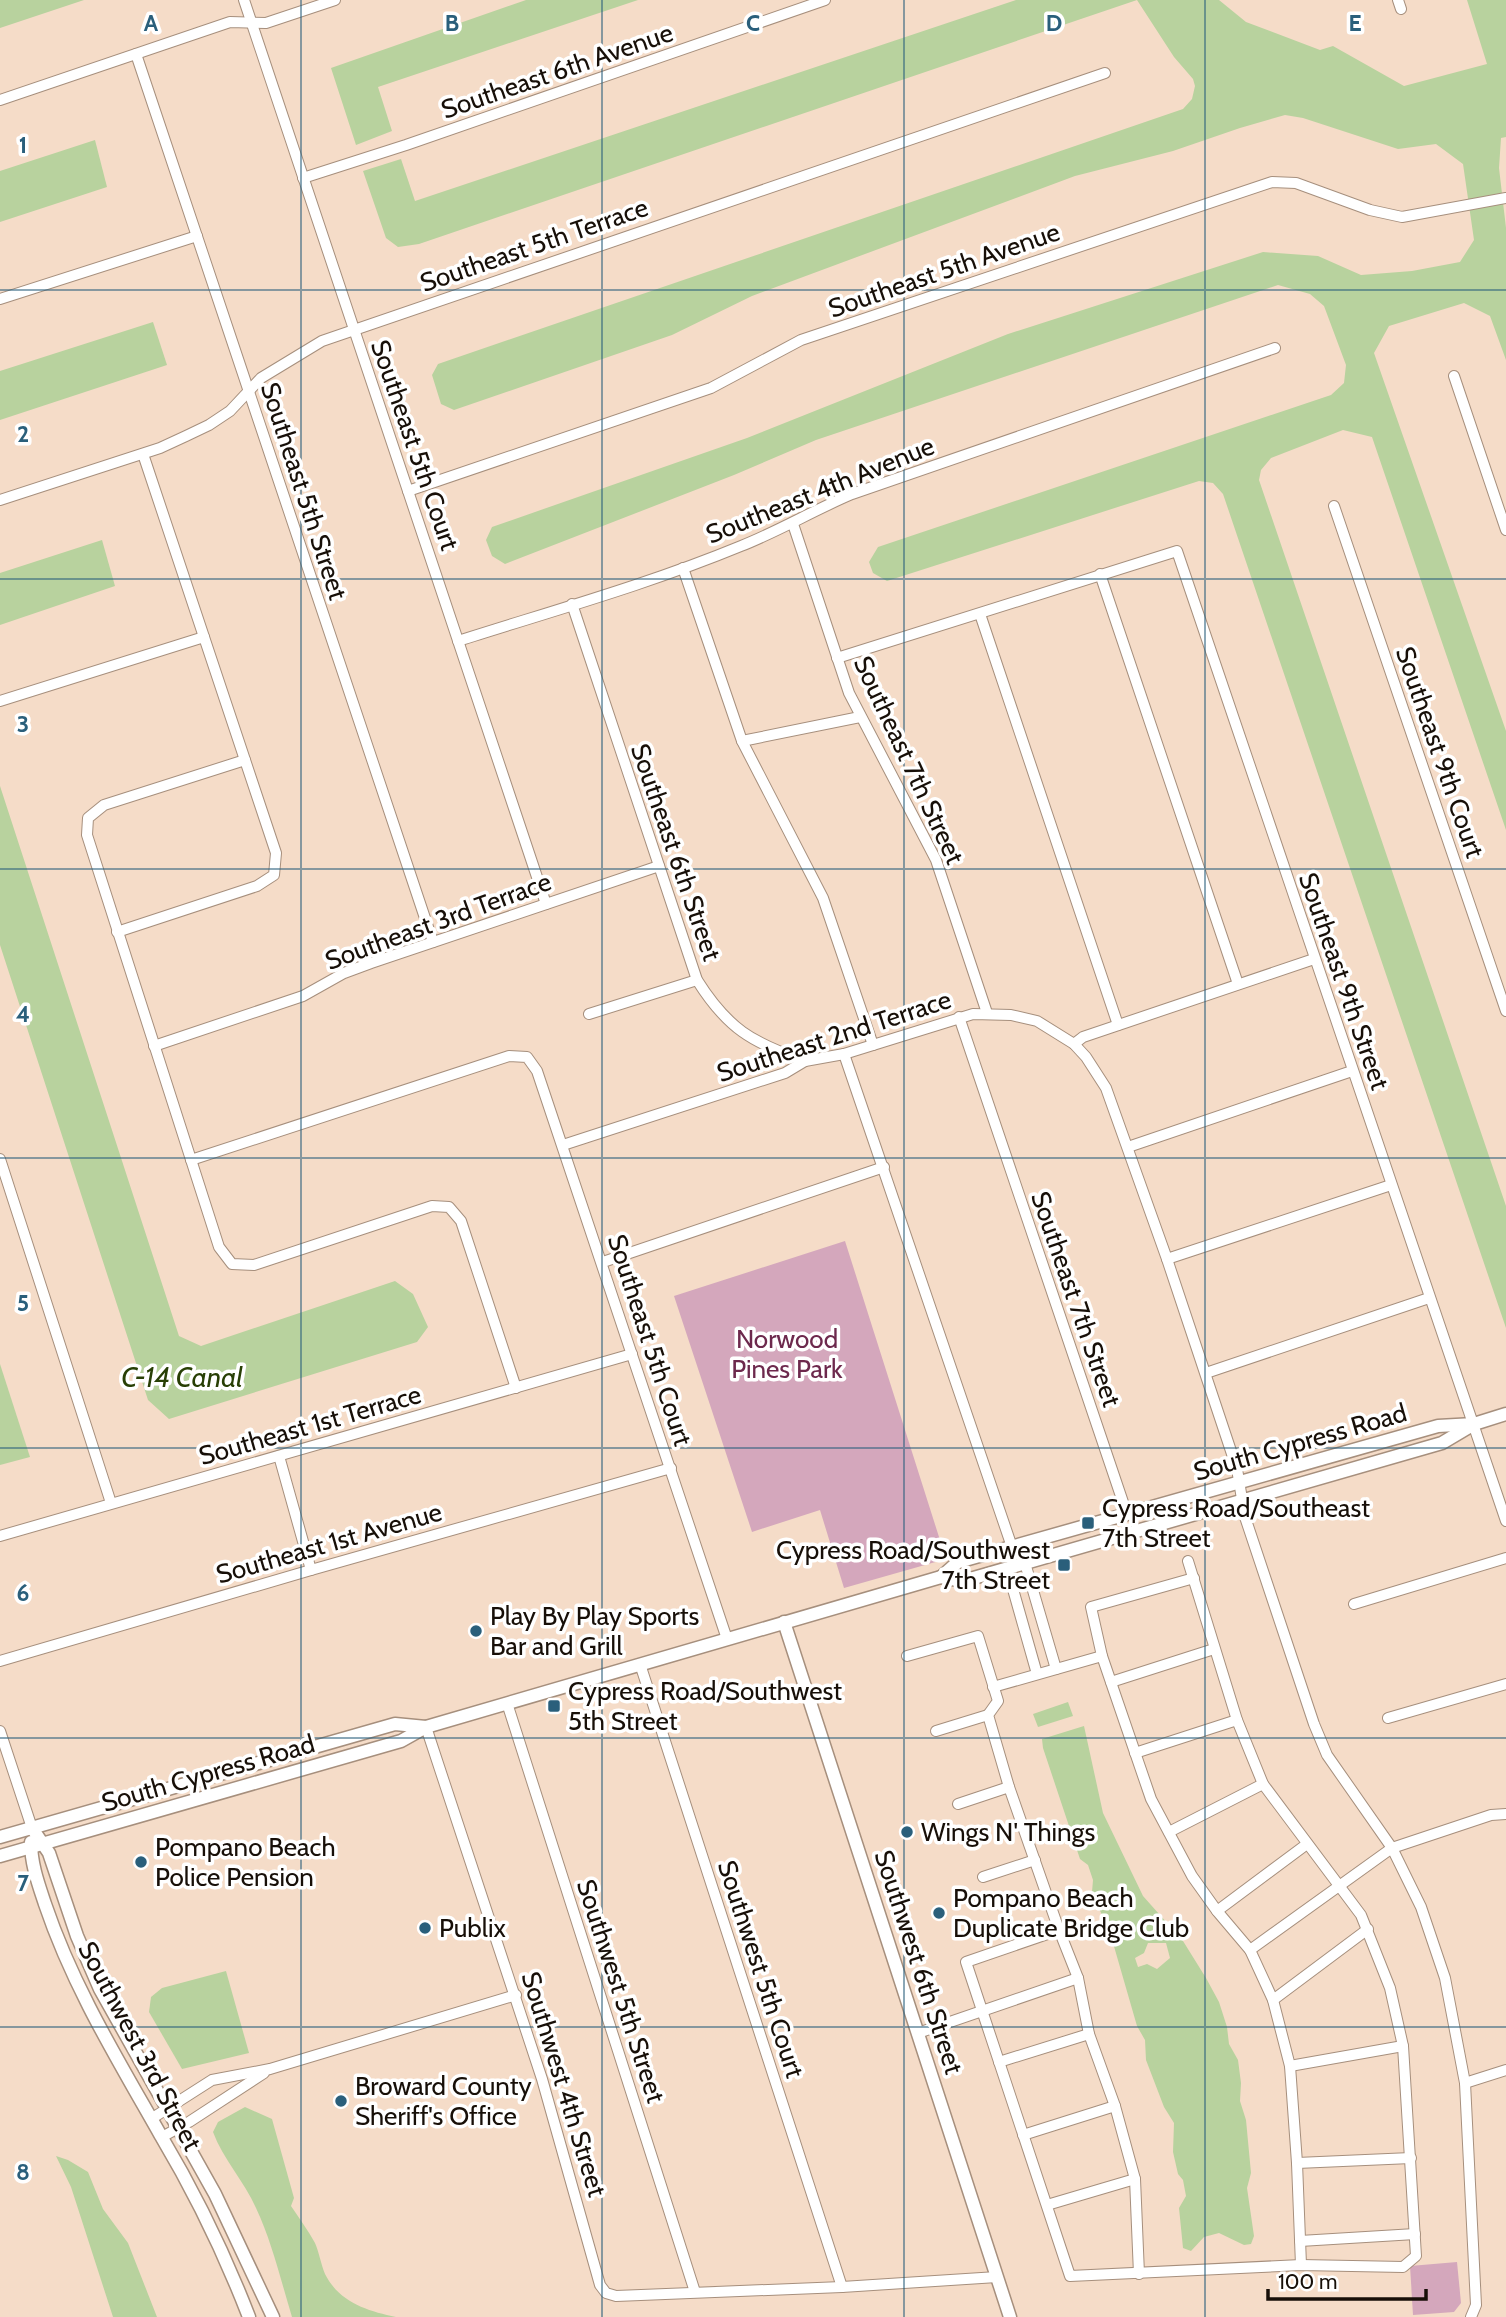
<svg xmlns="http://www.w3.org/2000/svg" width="1506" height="2317" font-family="Cabin,sans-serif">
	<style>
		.green { fill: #d4a7bc }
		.water { fill: #b8d29e; fill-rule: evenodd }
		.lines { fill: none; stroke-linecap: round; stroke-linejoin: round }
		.minor-casing { stroke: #a68f7d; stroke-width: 12 }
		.tertiary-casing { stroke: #a68f7d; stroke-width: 15 }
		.minor { stroke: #fff; stroke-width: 10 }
		.tertiary { stroke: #fff; stroke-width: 12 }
		.grid { fill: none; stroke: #2a5f7b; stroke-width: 2; stroke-opacity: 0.55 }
		.poi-dot { fill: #2a5f7b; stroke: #fff; stroke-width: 2.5 }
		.labels { text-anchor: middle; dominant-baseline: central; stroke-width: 7; stroke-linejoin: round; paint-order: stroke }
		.street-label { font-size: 26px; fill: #170f08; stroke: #fff }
		.park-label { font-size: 26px; fill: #6d294d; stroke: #fff }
		.poi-label { font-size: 26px; fill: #170f08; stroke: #fff; text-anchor: start }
		.water-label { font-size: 28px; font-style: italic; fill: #283f05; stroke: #fff }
		.grid-label { font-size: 23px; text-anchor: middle; font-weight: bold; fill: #2a5f7b; stroke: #fff; stroke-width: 7; stroke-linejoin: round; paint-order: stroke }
	</style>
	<rect width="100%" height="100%" fill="#f5dcc8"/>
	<g class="green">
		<polygon points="845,1241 946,1559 844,1588 820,1510 752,1532 674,1296"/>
		<polygon points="1457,2262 1461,2303 1454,2312 1413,2315 1410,2266"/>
	</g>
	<g class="water">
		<polygon points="0,0 84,0 0,28"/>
		<polygon points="526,0 638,0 378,87 392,131 356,145 331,68"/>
		<polygon points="1016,0 1219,0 1246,22 1320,50 1333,46 1404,86 1487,64 1467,0 1506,0 1506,137 1501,138 1499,168 1506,228 1506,360 1490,316 1464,303 1389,326 1374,353 1506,731 1506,830 1372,437 1343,430 1271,458 1261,470 1259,480 1506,1206 1506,1328 1223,494 1213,483 1199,481 887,581 873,573 869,562 878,547 1331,395 1344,383 1346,365 1324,306 1310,294 1278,285 816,440 734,475 505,564 492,556 486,540 492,527 747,438 1008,334 1263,252 1318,256 1361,275 1412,271 1460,262 1474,240 1463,164 1436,144 1398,149 1303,118 1285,115 1240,128 1173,151 1075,176 752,296 672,335 454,410 441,404 432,375 438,364 1183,109 1192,99 1195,86 1193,79 1174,57 1137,0 419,244 398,247 386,238 363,171 401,159 415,201"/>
		<polygon points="95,140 107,187 0,222 0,171"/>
		<polygon points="153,322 167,365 0,420 0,371"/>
		<polygon points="102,540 115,586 0,625 0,573"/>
		<polygon points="0,786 179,1336 201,1346 395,1281 413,1294 428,1327 417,1342 169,1419 148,1400 0,945"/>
		<polygon points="0,1364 30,1457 0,1465"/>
		<polygon points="1068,1702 1073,1716 1038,1727 1033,1714"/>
		<path d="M1084,1726L1103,1813L1143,1896L1183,1941L1206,1978L1219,2002L1227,2027L1229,2044L1238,2060L1241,2083L1240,2101L1246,2120L1251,2173L1247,2188L1254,2236L1251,2244L1244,2245L1219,2233L1204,2237L1191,2251L1183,2248L1179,2208L1186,2196L1183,2180L1178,2174L1173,2152L1174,2123L1164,2107L1146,2060L1145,2040L1137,2026L1111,1936L1092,1892L1093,1880L1088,1865L1080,1859L1043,1748L1042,1739ZM1148,1943H1166L1170,1958L1157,1969L1147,1964L1138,1967L1135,1958L1144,1953Z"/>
		<polygon points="226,1971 249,2053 182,2069 149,2012 151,1997 162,1988"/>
		<path d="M245,2107L272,2119L294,2198L291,2206C299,2218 308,2230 315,2243C319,2252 321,2264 325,2274C339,2302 367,2311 396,2317H292C281,2281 272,2242 256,2208C244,2181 223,2159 213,2132L218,2122Z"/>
		<polygon points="56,2156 68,2160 88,2172 103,2209 128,2243 157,2317 113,2317 71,2187"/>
	</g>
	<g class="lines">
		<defs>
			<g id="minor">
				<polyline points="244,0 546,904"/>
				<polyline points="1398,0 1401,9"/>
				<polyline points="136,54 433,942"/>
				<polyline points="0,100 230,22 266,23 335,0"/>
				<polyline points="303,178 406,145 825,0"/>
				<polyline points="0,299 197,236"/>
				<polyline points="1454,376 1506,530"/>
				<polyline points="408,491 711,388 801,340 1272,182 1296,183 1370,210 1402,217 1506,198"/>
				<polyline points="0,500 160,448 186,436 209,425 230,411 261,378 322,341 1105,73"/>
				<polyline points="1334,506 1506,1011"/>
				<polyline points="793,524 849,693 936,860 987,1013"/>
				<polyline points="683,568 742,741 823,898 873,1045"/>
				<polyline points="1100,574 1238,984"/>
				<path d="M572,604L697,980C727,1028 752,1043 805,1061"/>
				<polyline points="980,614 1118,1025"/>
				<path d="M458,641C552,611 649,584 741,546C779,531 814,510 852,494L1275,348"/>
				<polyline points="837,658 1177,551 1506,1521"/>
				<polyline points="0,701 204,637"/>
				<polyline points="742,741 860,717"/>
				<polyline points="245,760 104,805 88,818 87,835 219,1247 232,1264 254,1265 432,1206 449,1207 461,1221 516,1388"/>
				<polyline points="117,932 257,886 274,875 276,853 143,454"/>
				<polyline points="589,1014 697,980"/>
				<polyline points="959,1017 1127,1514"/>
				<polyline points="1074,1044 1083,1037 1314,959"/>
				<polyline points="154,1046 303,996 344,973 371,963 659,866"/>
				<polyline points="844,1054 1012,1547"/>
				<polyline points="563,1145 785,1073 805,1061 844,1054 973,1014 1011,1015 1037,1021 1074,1044 1086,1057 1106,1088 1167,1259 1237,1469 1245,1517 1314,1724 1327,1755 1392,1848 1421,1907 1445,1978 1465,2083 1476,2305 1471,2317"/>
				<polyline points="1128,1147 1352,1071"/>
				<polyline points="0,1159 111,1503"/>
				<polyline points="191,1160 509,1056 527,1057 537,1071 727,1639"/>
				<polyline points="1167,1259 1391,1185"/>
				<polyline points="603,1262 884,1167"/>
				<polyline points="1206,1373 1429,1298"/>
				<polyline points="279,1456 311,1570"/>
				<polyline points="0,1536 632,1354"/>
				<polyline points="1025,1563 1056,1669"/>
				<polyline points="1007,1568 1037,1674"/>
				<polyline points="1194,1578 1091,1607 1102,1656 1151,1799 1192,1876 1217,1911 1250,1950 1273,2000 1290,2066 1297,2163 1301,2265"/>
				<polyline points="1354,1604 1506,1558"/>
				<polyline points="907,1656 978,1636 998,1701 988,1715 1009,1787 1059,1930 1078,1978 1089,2034 1115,2106 1135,2179 1139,2274"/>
				<polyline points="0,1661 311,1570 671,1468"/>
				<polyline points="640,1664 842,2287"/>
				<polyline points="1111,1682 1214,1649"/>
				<polyline points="993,1687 1102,1656"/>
				<polyline points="507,1703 695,2292"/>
				<polyline points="1388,1718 1506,1684"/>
				<polyline points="426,1727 542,2079 600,2285 606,2293 616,2296 842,2287 997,2277"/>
				<polyline points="0,1731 32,1828"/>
				<polyline points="936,1731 988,1715"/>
				<polyline points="1135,1753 1237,1720"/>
				<polyline points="958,1804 1009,1787"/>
				<polyline points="1169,1832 1263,1784"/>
				<polyline points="983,1877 1035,1860"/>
				<polyline points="1217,1911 1307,1844"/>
				<polyline points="1059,1930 966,1962 1070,2276 1301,2265 1403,2267 1416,2256 1403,2046 1390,1988 1361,1915 1263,1784 1237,1720 1188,1561"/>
				<polyline points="1250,1950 1392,1848 1491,1815 1506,1814"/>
				<polyline points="1273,2000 1368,1929"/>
				<polyline points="918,2033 1078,1978"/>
				<polyline points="999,2062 1089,2034"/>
				<polyline points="1290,2066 1403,2046"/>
				<polyline points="1465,2083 1506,2070"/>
				<polyline points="151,2119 212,2080 270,2069 516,1995"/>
				<polyline points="1023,2135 1115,2106"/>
				<polyline points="162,2137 189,2122 264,2073"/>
				<polyline points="1297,2163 1411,2158"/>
				<polyline points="1047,2205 1135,2179"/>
				<polyline points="1300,2241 1415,2234"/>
			</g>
			<g id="tertiary">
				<polyline points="941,1577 963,1581 1442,1443 1474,1424 1506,1414"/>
				<polyline points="784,1622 1010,2317"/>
				<polyline points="32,1828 49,1853 77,1936 100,1989 215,2194 273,2317"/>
				<polyline points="0,1837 395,1724 426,1727"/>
				<path d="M31,1842C31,1864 38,1883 45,1904C73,1987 118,2060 161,2136C195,2193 225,2255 249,2317"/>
				<polyline points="0,1856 401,1741 426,1727 941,1577 958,1562 1438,1426 1474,1424"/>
			</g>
		</defs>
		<use href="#minor" class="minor-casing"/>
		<use href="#tertiary" class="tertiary-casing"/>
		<use href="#minor" class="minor"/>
		<use href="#tertiary" class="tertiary"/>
	</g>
	<path class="grid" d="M301,0V2317M602,0V2317M904,0V2317M1205,0V2317M0,290H1506M0,579H1506M0,869H1506M0,1158H1506M0,1448H1506M0,1738H1506M0,2027H1506"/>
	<g class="poi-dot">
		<rect x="1081" y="1516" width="14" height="14" rx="3.5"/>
		<rect x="1057" y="1558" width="14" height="14" rx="3.5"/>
		<circle cx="476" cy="1631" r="7"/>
		<rect x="547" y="1699" width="14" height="14" rx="3.5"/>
		<circle cx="907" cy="1832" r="7"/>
		<circle cx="141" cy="1862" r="7"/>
		<circle cx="939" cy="1913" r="7"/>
		<circle cx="425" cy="1928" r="7"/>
		<circle cx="341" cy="2101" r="7"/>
	</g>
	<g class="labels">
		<g class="street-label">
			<text transform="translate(557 71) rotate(-19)">Southeast 6th Avenue</text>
			<text transform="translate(534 245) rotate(-19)">Southeast 5th Terrace</text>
			<text transform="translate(944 270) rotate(-19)">Southeast 5th Avenue</text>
			<text transform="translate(415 445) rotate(71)">Southeast 5th Court</text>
			<text transform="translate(820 490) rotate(-22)">Southeast 4th Avenue</text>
			<text transform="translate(304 491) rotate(72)">Southeast 5th Street</text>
			<text transform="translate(1440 752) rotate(71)">Southeast 9th Court</text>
			<text transform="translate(909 760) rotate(65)">Southeast 7th Street</text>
			<text transform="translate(676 852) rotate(71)">Southeast 6th Street</text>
			<text transform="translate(438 921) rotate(-20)">Southeast 3rd Terrace</text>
			<text transform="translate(1344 981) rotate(71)">Southeast 9th Street</text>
			<text transform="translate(834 1036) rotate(-18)">Southeast 2nd Terrace</text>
			<text transform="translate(1076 1299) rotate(71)">Southeast 7th Street</text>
			<text transform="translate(650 1340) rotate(72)">Southeast 5th Court</text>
			<text transform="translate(310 1425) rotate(-16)">Southeast 1st Terrace</text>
			<text transform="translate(1300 1442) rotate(-16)">South Cypress Road</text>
			<text transform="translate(329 1543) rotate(-16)">Southeast 1st Avenue</text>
			<text transform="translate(208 1773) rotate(-16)">South Cypress Road</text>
			<text transform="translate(919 1962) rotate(72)">Southwest 6th Street</text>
			<text transform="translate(761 1969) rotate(72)">Southwest 5th Court</text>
			<text transform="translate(621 1991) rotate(72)">Southwest 5th Street</text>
			<text transform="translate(140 2046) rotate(62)">Southwest 3rd Street</text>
			<text transform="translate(564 2084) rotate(73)">Southwest 4th Street</text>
		</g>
		<g class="park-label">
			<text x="787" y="1339">Norwood<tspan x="787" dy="30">Pines Park</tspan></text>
		</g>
		<g class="poi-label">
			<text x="1102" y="1508">Cypress Road/Southeast<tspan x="1102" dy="30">7th Street</tspan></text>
			<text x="1050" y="1550" text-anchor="end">Cypress Road/Southwest<tspan x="1050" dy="30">7th Street</tspan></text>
			<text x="490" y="1616">Play By Play Sports<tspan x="490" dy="30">Bar and Grill</tspan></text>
			<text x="568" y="1691">Cypress Road/Southwest<tspan x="568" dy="30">5th Street</tspan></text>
			<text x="921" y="1832">Wings N' Things</text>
			<text x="155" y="1847">Pompano Beach<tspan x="155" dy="30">Police Pension</tspan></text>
			<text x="953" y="1898">Pompano Beach<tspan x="953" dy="30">Duplicate Bridge Club</tspan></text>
			<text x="439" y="1928">Publix</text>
			<text x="355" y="2086">Broward County<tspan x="355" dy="30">Sheriff's Office</tspan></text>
		</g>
		<g class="water-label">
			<text x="182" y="1377">C-14 Canal</text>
		</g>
	</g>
	<g class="grid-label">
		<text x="151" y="31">A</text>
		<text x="452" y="31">B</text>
		<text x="753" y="31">C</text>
		<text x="1054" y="31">D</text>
		<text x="1355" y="31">E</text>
		<text x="23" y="153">1</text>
		<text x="23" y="442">2</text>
		<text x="23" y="732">3</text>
		<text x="23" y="1022">4</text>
		<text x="23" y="1311">5</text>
		<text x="23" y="1601">6</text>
		<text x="23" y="1891">7</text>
		<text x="23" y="2180">8</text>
	</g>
	<path d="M1268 2289v10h158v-10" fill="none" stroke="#170f08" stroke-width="3.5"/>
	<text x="1278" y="2289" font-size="21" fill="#170f08" stroke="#ffffff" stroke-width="5" paint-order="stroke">100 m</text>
</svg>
